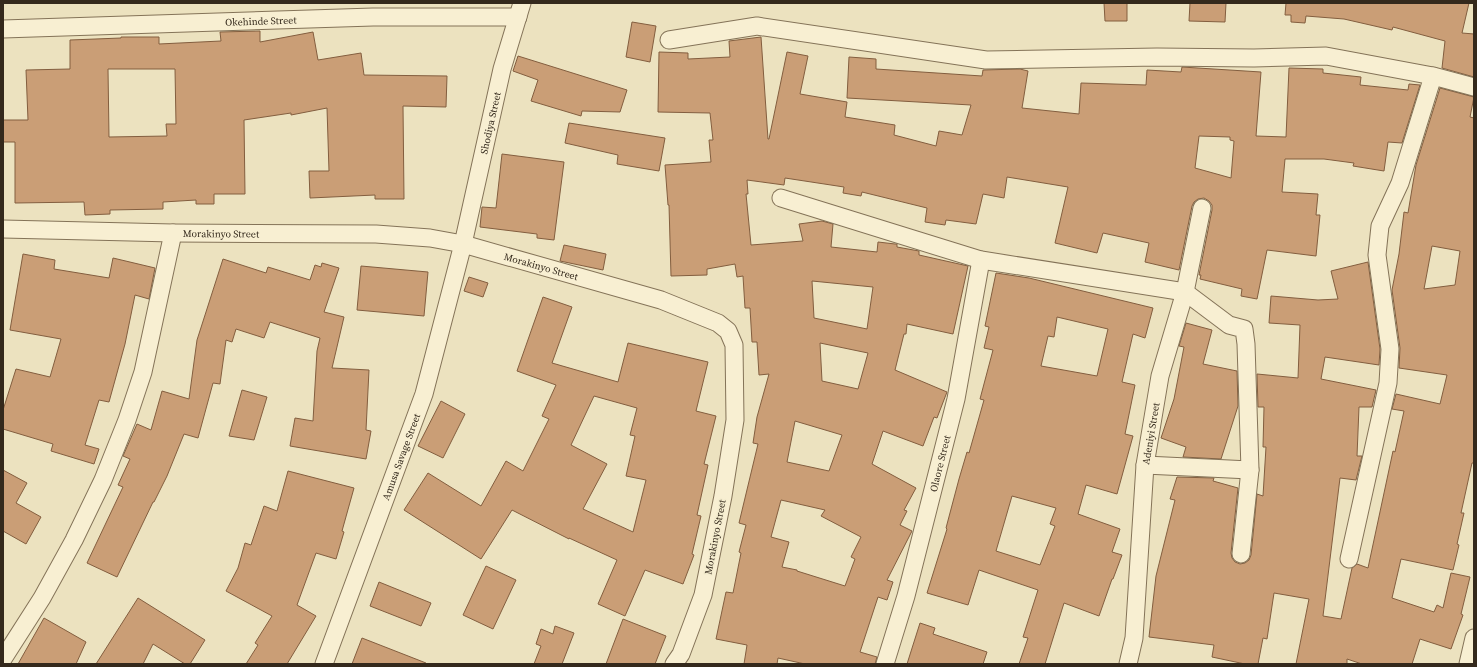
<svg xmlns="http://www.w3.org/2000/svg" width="1477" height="667" font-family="'Source Serif 4',serif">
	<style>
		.building { fill: #ca9e76; stroke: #835e3f; fill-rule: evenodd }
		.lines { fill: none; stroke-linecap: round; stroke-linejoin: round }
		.street-casing { stroke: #847358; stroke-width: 19 }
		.street { stroke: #f8efd2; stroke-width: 17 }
		.labels { text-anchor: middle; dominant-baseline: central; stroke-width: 3; stroke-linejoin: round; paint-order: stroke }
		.street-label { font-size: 10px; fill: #34291c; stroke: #f4ecce }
	</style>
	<rect width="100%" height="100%" fill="#ece2bf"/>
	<g class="building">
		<polygon points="1104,3 1127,3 1127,21 1105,21"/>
		<polygon points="1190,3 1226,3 1225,22 1189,21"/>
		<polygon points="1286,3 1469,3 1462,33 1474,34 1474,77 1442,68 1445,41 1393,27 1392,30 1344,19 1306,16 1305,23 1291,22 1291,15 1285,15"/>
		<polygon points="632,22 656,26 650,62 626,57"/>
		<path d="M260,31V42L313,32L318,60L361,53L364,75L447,76L446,107L403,106L404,199H375V195L310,198L309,171H329L327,108L291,115V113L244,120L245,194H214V204H196V200L163,202V209L110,210V214L85,215L84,202L15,203V142H3V120H28L26,70L70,69V40L121,38V37H159V44L221,41L220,32ZM108,69H175L176,124H166L167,136L109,137Z"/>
		<path d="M761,37L768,139H769L787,52L808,56L800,94L847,102L845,117L895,125L894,135L936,146L939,131L962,135L971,105L847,98L849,57L876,59V69L982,76L983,70L1020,69L1028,71L1022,108L1079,114L1081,83L1146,85L1147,70L1181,72L1182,67L1261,72L1256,136L1286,137L1289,68L1323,69V73L1361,77L1360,85L1408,90L1409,84L1420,85L1402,143L1388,142L1384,171L1353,166L1354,163L1324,159H1285L1282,192L1318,194L1316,215H1320L1316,256L1267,250L1257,299L1241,296L1242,289L1200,279L1201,275H1199L1212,210V205L1209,201L1204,198L1198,199L1194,202L1192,206L1179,270L1145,262L1149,243L1103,233L1097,253L1055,243L1068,187L1007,177L1004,198L983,194L976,224L946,220L945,225L925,222L927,208L862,192L861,196L843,193L844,187L785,178L784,185L747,180L748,194H746L751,245L803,241L799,224L822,221L833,224L831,247L877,252L878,242L895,244H897V247L919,251V255L968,266L953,334L907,324L906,334H904L895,370L947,392L937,418L934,417L923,446L883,431L872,464L916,488L904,510L907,511L900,525L912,531L887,580L893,582L887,600L878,597L860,652L877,657L875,664H805L778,658L777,664H744L747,645L716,639L726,592L733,593L741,553L739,552L746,525L739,523L758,444L753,443L757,417L769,374L759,375L757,342H752L750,308H745L743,276L737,277L735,264L707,269V275L671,276L669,205H668L665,165L711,162L709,140H713L710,113L658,112L659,52L688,53V59L730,57L729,41ZM1199,136L1230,137V140L1234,141L1231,178L1195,168ZM812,281L873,287L867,329L814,318ZM820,343L868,353L858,389L822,381ZM795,421L842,435L829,471L787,462ZM781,500L825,510L821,516L861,537L851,557L855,559L845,586L797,571V570L782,567L789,542L771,537Z"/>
		<polygon points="518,56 627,90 620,112 582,111 581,116 531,101 538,80 513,71"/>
		<path d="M1440,88L1474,97L1470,117L1474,118V463H1472L1461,513H1464L1457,544L1459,545L1453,570L1401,559L1392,598L1434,612L1437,605L1443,608L1451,573L1470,577L1461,614L1463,615L1451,649L1420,639L1412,664H1362L1347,659V664H1296L1309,599L1274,593L1267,639L1263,638L1258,664H1245L1212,657L1214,645L1149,637L1156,576L1175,500L1170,499L1177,477L1214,478L1213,481L1238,488L1231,553L1232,558L1235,562L1240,564L1245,563L1249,560L1251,555L1257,494L1263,496L1266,447H1263L1264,407H1258L1257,374L1298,378L1300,325L1269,323L1271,296L1318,300L1338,299L1331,271L1368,262L1380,349L1379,365L1325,357L1321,379L1376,390L1372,407H1359L1357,456H1362L1356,480L1340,478L1323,616L1341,619L1352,568L1357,564L1368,568L1393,451L1395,452L1404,411L1392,409L1396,394L1440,404L1447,375L1399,368L1400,348L1392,290L1399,254L1404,212L1408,213L1416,165ZM1432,246L1460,251L1455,285L1424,289Z"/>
		<polygon points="569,123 665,138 659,171 617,164 618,155 565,143"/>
		<polygon points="502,154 564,162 554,240 537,238 537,234 480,227 482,207 496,208"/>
		<polygon points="564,245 606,254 603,270 560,261"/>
		<polygon points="23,254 55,260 54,269 109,278 113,258 155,268 149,299 135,295 125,344 109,402 99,400 85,445 99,449 94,464 51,451 53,444 3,429 3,410 16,369 50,377 61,339 10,330"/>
		<polygon points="223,259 266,273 268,267 310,280 315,265 321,267 322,263 339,268 324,312 344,317 332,368 369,370 366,430 371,431 366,459 290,446 295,418 313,421 317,351 320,338 270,322 264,338 236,329 232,342 226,340 220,384 213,383 198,438 184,434 167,476 154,502 153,502 117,577 87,563 123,487 118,485 130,459 123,456 137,424 151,430 162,391 189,399 197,340"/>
		<polygon points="361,266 428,272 424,316 357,310"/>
		<path d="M996,273L1029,278L1153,308L1145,338L1133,334L1122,382L1135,385L1125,434L1133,436L1117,494L1086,485L1078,514L1120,529L1112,552L1122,555L1113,579H1112L1099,616L1064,603L1045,664H1019L1028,638L1023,637L1038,590L979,570L968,605L927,593L947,529L946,528L959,479L967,452L969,453L984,400L980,399L993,350L984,348L989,327L985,326ZM1057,317L1108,329L1097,376L1041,366L1048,336L1054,337ZM1012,496L1056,508L1050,524L1055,526L1040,565L996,551Z"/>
		<polygon points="469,277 488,283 483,297 464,291"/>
		<path d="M543,297L572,307L552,363L618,382L628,343L708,362L696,411L716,416L704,464L708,465L697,515L701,516L692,554L694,555L683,584L645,570L625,616L598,604L617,560L569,538V539L512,510L481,559L404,510L428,473L481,506L506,461L523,471L549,419L542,416L556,385L517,371ZM594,396L637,408L630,435L635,436L626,476L646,480L633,532L583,509L607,464L571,445Z"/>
		<polygon points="1186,323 1212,330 1203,364 1237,371 1238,406 1221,459 1183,457 1186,447 1161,438 1174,399 1184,347 1179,346"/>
		<polygon points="242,390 267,397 254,440 229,436"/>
		<polygon points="441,401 465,414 443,458 418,446"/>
		<polygon points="3,470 27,483 16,503 41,517 26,544 3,531"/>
		<polygon points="288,471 354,488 342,531 344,532 336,559 316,553 297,605 316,616 287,664 246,664 258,645 255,643 272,616 226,591 238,568 245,543 251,545 264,506 277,511"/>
		<polygon points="486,566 516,580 493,629 463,615"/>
		<polygon points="379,582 431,603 421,626 370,606"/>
		<polygon points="138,598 205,640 190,664 185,664 153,644 143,664 96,664"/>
		<polygon points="44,618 86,642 76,664 18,664"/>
		<polygon points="623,619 666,636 655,664 606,664"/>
		<polygon points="920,623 935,628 933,634 987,652 983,664 907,664"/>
		<polygon points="555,626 574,633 562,664 534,664 541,646 536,644 541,629 553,634"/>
		<polygon points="362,638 426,663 425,664 352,664"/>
	</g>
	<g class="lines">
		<defs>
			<g id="street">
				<path id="s1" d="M3,29L373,17H518"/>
				<polyline points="669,40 757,26 986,60 1157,57 1254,58 1326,56 1433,76 1474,87"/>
				<polyline points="781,198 981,260 1185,292 1229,325 1244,329 1246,344 1250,470 1241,554"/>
				<path id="s2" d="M3,229L173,233L376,234L430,238L463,244L661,300L718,323L728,331L734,345L735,420L723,496L703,595L681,654L674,664"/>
				<polyline points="1145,465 1250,470"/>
				<polyline points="1349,559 1388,383 1390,349 1377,255 1380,226 1400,183 1433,76"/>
				<polyline points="3,659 42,598 74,540 103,480 127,420 143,372 173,233"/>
				<path id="s3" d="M324,664L424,394L463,244L502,69L522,3"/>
				<path id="s4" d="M885,664L906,596L956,399L981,260"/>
				<path id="s5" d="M1128,664L1134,638L1145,465L1160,376L1185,292L1202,208"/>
				<polyline points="1468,664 1474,638"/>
			</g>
		</defs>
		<use href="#street" class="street-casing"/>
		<use href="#street" class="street"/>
	</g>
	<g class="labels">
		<g class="street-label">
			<text stroke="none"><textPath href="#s1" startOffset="258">Okehinde Street</textPath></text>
			<text stroke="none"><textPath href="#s3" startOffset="567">Shodiya Street</textPath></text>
			<text stroke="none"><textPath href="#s2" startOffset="218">Morakinyo Street</textPath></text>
			<text stroke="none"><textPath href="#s2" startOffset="542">Morakinyo Street</textPath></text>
			<text stroke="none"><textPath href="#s5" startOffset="232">Adeniyi Street</textPath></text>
			<text stroke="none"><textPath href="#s3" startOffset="221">Amusa Savage Street</textPath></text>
			<text stroke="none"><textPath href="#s4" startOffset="208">Olaore Street</textPath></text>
			<text transform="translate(715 537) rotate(-79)">Morakinyo Street</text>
		</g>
	</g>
	<rect width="1477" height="667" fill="none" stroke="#34291c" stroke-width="8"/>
</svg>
